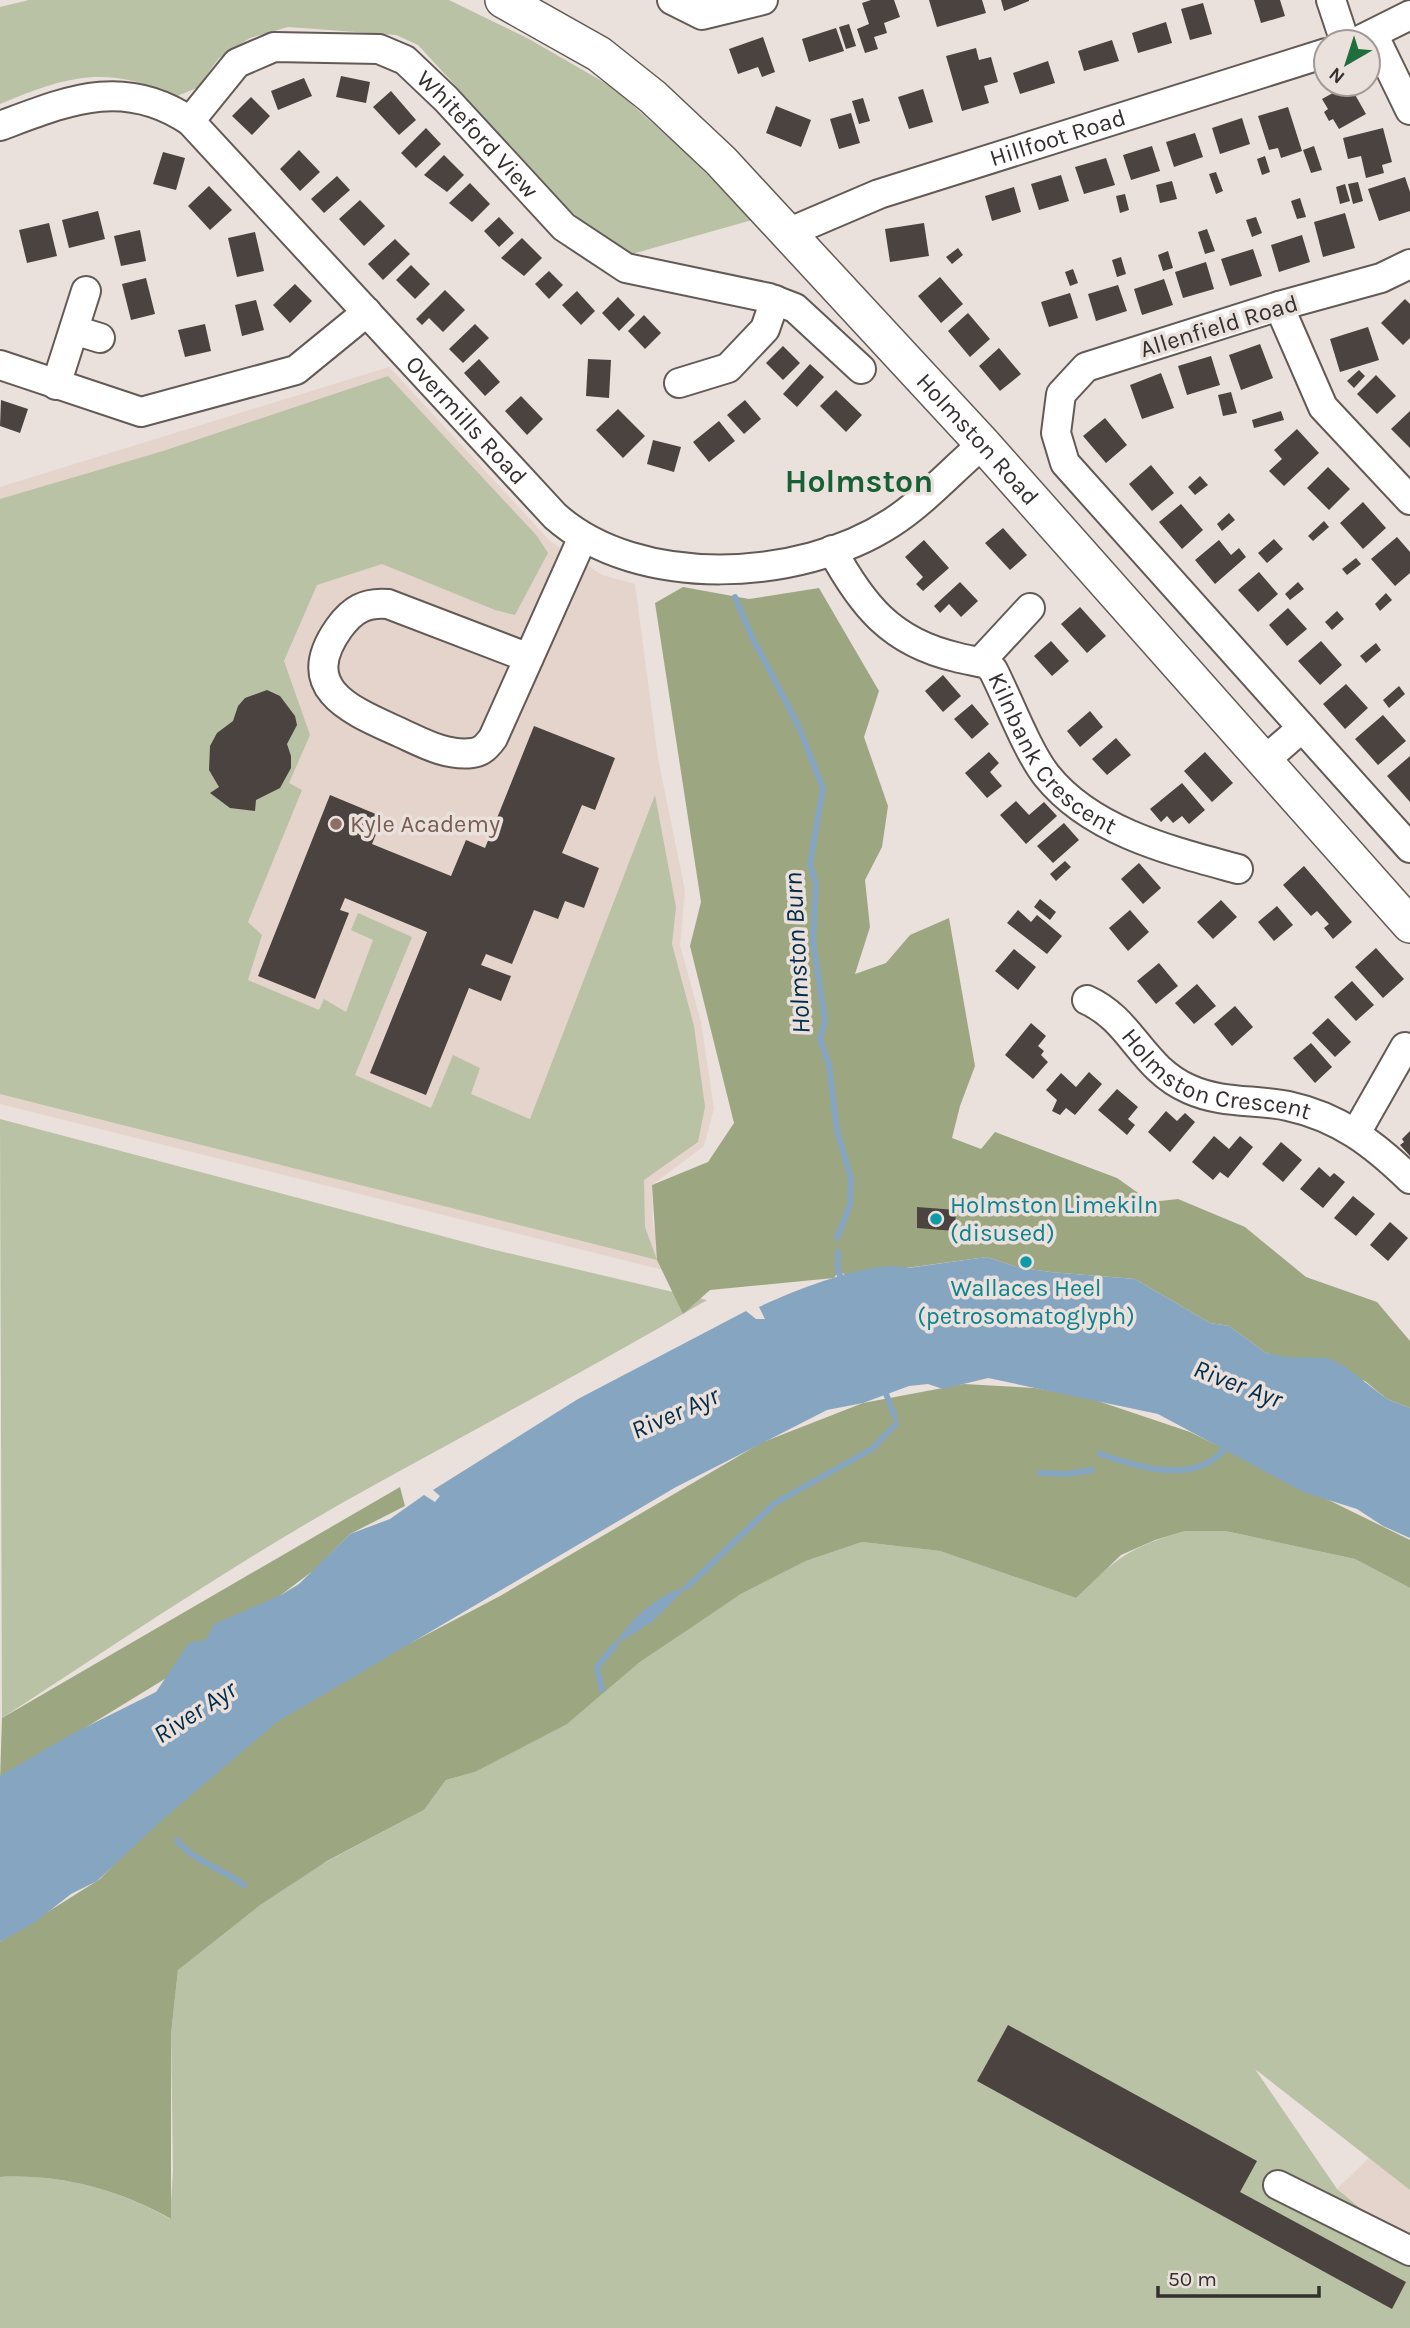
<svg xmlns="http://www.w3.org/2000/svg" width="1410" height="2328" font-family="Karla,sans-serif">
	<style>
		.built { fill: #e5d4cb }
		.green { fill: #b9c2a4 }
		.forest { fill: #9ca782 }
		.water { fill: #85a5c0 }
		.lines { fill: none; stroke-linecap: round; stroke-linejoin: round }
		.stream { stroke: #85a5c0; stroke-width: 6 }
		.building { fill: #4b433f }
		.minor-casing { stroke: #635a56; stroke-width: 32 }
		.major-casing { stroke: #635a56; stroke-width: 38 }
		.minor { stroke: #fff; stroke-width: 28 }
		.major { stroke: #fff; stroke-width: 35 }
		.education-dot { fill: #8d6e63; stroke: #eae0dc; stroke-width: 2.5 }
		.culture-dot { fill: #0f9aa8; stroke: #eae0dc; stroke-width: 2.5 }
		.labels { text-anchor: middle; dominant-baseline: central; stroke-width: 7; stroke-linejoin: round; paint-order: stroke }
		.street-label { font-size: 24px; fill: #34302f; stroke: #eae0dc }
		.education-label { font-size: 24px; fill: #785e54; stroke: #eae0dc; text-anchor: start }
		.culture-label { font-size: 24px; fill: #0d838f; stroke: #eae0dc; text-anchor: start }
		.water-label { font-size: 26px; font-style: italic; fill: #052d49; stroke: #eae0dc }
		.district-label { font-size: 32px; font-weight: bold; fill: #175f34; stroke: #eae0dc }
	</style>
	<rect width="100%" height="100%" fill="#eae0dc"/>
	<g class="built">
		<polygon points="389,367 550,541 602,575 635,584 658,758 685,891 680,945 701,1022 714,1108 704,1146 652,1185 653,1225 671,1272 0,1104 0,487"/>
		<polygon points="1410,2131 1410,2248 1337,2189 1369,2158"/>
	</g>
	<g class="green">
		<path d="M29,0H449L529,39L612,87L686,153L752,220L625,256L615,252L570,210L418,45L396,35L288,27L250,38L219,58L197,88L177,96C105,65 70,75 0,104V7Z"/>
		<polygon points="388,376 537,536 548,553 515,615 495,610 382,564 317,585 284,661 310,735 289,783 302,790 248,922 262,935 248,980 319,1010 324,999 346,1012 373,940 351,930 358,913 412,937 355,1075 431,1108 453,1055 480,1068 471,1094 530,1119 655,795 676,907 672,944 694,1026 705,1107 698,1142 644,1180 645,1227 657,1260 0,1094 0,499 163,451"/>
		<path d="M0,1119L491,1249L707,1300C587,1371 463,1435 342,1503C226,1569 114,1645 2,1718Z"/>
		<path d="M1185,1531H1225L1355,1559L1410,1588V2190L1255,2069L1337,2189L1410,2249V2328H0V2177C60,2174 118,2189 170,2219L173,2170L171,2034L178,1970L260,1897L424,1810L446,1780L475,1772L570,1721L640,1662L694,1625L741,1594L806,1561L862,1542L940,1551L1076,1598C1116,1558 1130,1547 1185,1531Z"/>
	</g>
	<g class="forest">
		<polygon points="683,587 749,599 819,588 879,691 864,737 888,806 882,847 865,880 870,927 855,974 886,963 910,935 949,918 975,1066 960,1106 952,1138 981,1149 995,1132 1117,1178 1151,1202 1178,1199 1245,1227 1306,1277 1377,1302 1410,1341 1410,1408 1387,1399 1365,1381 1266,1353 1229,1326 1210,1323 1135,1279 1050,1272 1017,1267 987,1257 847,1276 839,1271 834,1278 710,1290 683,1314 657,1260 652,1185 708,1162 734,1123 690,946 701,902 655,603"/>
		<path d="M964,1384L1035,1388L1089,1398L1190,1432L1410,1540V1588L1355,1559L1225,1531H1185L1155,1540L1121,1555L1076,1598L940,1551L862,1542L806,1561L741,1594L640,1662L567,1724L475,1772L446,1780L424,1810L327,1861L260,1905L178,1970L171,2034V2219C118,2189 60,2174 0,2177V1942L100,1879L243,1731L500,1596L761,1443L863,1403Z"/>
		<polygon points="400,1487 405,1506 350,1534 314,1570 281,1595 206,1640 168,1677 0,1780 2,1718"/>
	</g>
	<g class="water">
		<path d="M987,1257L1017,1267L1050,1272L1135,1279L1210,1323L1229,1326L1266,1353L1286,1357L1328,1358L1344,1366L1387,1399L1410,1408V1538L1383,1526L1357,1509L1303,1492L1158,1414L988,1378L943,1389L928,1384L909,1386L863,1403L827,1410L676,1487L277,1722L161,1821L97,1881L71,1894L34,1923L0,1942V1776L70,1735L156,1692L189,1643L206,1640L214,1624L281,1595L299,1584L350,1534L390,1519L424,1495L435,1502L440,1496L433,1490L578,1399L746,1311L756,1319H765L759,1307C793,1291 874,1258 908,1268Z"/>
		<path d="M687,1587L652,1622L615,1645C626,1623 661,1591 687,1587Z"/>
	</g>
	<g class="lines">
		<g class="stream">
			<polyline points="735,597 751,635 798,725 823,788 810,864 816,884 813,941 825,1021 820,1039 829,1065 837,1131 851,1178 850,1205 837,1238"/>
			<polyline points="838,1252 838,1271 844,1284"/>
			<polyline points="883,1386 895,1417"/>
			<path d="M1100,1454C1138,1467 1193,1485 1224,1450"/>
			<polyline points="1040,1473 1067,1474 1092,1470"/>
			<polyline points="687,1587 775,1503 872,1449 896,1424"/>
			<polyline points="602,1690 597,1667 615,1645"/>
			<path d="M177,1840C190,1859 224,1870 244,1885"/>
		</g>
	</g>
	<g class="building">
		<polygon points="871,0 894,0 900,17 884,23 887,33 874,37 878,49 865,53 857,29 869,24 862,3"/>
		<polygon points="929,0 982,0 986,13 937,27"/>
		<polygon points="1001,0 1029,0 1029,1 1004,11"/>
		<polygon points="1254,0 1280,0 1285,16 1261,23"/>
		<polygon points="1203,3 1212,34 1190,40 1181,9"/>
		<polygon points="1166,22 1172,43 1138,53 1132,33"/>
		<polygon points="849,24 856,46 846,49 839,27"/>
		<polygon points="836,28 844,51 809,62 802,39"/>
		<polygon points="763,37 775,72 762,77 758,67 738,74 729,49"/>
		<polygon points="1112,40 1119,61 1084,71 1078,51"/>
		<polygon points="976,48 979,60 991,57 998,82 984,86 989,103 962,111 946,56"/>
		<polygon points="1048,61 1055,83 1020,94 1013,73"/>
		<polygon points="341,76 370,82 366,103 336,97"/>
		<polygon points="304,78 312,96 278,110 271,91"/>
		<polygon points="1349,84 1366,114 1339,129 1333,119 1329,121 1324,112 1328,109 1322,99"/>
		<polygon points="923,89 933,122 909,129 898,97"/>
		<polygon points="391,91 416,120 399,135 373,107"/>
		<polygon points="251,97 270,116 252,135 232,116"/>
		<polygon points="863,98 870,121 859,124 852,101"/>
		<polygon points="776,106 811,120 801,147 766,133"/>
		<polygon points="1288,107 1302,151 1281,158 1278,148 1269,150 1258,116"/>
		<polygon points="851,113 860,143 839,149 830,119"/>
		<polygon points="1242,118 1250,144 1220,154 1212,128"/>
		<polygon points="426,128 441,144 416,168 401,153"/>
		<polygon points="1383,128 1392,162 1382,165 1384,173 1366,178 1361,156 1348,159 1343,138"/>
		<polygon points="1195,133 1203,157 1174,167 1166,142"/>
		<polygon points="1152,146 1160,171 1131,180 1123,155"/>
		<polygon points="1314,146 1322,170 1311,173 1303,150"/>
		<polygon points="299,150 320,172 300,191 280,169"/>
		<polygon points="163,152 185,158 176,190 153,184"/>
		<polygon points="444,155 464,175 447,192 424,175"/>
		<polygon points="1265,156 1270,172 1262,175 1257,159"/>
		<polygon points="1106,158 1115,185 1084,194 1075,167"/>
		<polygon points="1216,172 1223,191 1216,194 1209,174"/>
		<polygon points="1061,175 1069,201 1039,210 1031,184"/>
		<polygon points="337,176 350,190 324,213 311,199"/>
		<polygon points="1405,177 1410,192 1410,211 1379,221 1368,189"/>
		<polygon points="1172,181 1177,199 1160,203 1156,185"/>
		<polygon points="1358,182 1363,201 1353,204 1348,184"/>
		<polygon points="470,183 490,204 472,222 449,203"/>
		<polygon points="1345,184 1350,201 1340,204 1336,187"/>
		<polygon points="209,186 232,210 210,230 188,206"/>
		<polygon points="1014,187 1021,212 992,221 985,196"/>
		<polygon points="1125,194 1129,210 1120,213 1116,196"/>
		<polygon points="1300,198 1306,217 1297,219 1291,201"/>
		<polygon points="360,200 385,226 364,246 339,219"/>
		<polygon points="98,211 105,239 69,248 62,220"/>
		<polygon points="1345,213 1355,248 1323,257 1314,222"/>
		<polygon points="499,217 514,233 499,247 484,231"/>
		<polygon points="1256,217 1262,233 1252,237 1246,220"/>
		<polygon points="49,223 57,256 27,263 19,230"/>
		<polygon points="924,223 929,256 890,262 885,229"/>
		<polygon points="1207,229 1215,251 1205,254 1198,232"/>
		<polygon points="140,230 146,261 121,266 114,236"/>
		<polygon points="255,232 264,271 237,277 228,238"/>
		<polygon points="1302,235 1310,262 1279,272 1271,245"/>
		<polygon points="522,238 542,258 524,276 501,258"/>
		<polygon points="395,239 410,254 383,280 368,264"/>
		<polygon points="958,248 963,255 952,264 946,257"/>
		<polygon points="1253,249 1262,276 1230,286 1221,259"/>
		<polygon points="1168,251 1173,268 1163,271 1158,255"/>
		<polygon points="1121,257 1126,274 1117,277 1112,260"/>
		<polygon points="1206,262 1214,289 1183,298 1175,272"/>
		<polygon points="411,265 430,284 415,299 396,280"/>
		<polygon points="1073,269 1078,283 1070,286 1065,272"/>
		<polygon points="549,271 563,285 549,299 535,284"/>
		<polygon points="940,277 963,304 941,323 918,296"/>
		<polygon points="146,278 155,314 131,320 122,284"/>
		<polygon points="1164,279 1173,305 1142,315 1134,289"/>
		<polygon points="295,284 312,301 290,323 273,305"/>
		<polygon points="1118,285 1127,311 1096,321 1088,294"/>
		<polygon points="445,290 465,310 443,332 429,318 422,325 416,319"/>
		<polygon points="577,291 595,311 581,325 562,305"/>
		<polygon points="1070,293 1078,318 1049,327 1041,302"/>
		<polygon points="618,297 635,315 619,331 602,313"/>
		<polygon points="1405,299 1410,304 1410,338 1403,345 1381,323"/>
		<polygon points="256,300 264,330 242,336 235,305"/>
		<polygon points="968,313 990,339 970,357 948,331"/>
		<polygon points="644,315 661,333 645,349 628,331"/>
		<polygon points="205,324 211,351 185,357 178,330"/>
		<polygon points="475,324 489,338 463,363 449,349"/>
		<polygon points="1368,327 1379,360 1340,372 1330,339"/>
		<polygon points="1260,344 1273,378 1241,390 1229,355"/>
		<polygon points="783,346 800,363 783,380 766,363"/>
		<polygon points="999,348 1021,374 1000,391 979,366"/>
		<polygon points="1211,356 1220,385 1187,395 1178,366"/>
		<polygon points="479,359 500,382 485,396 464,373"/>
		<polygon points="588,359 611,360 609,398 586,396"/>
		<polygon points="810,364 824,377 797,407 783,394"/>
		<polygon points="1359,370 1365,376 1354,388 1347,381"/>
		<polygon points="1161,373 1174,408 1142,419 1130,385"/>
		<polygon points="1376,375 1396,396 1377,414 1357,394"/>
		<polygon points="836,390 862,415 846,432 820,406"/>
		<polygon points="1231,392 1237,413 1223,416 1218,395"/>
		<polygon points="521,396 543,419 527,435 505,411"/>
		<polygon points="1,400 28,409 20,433 0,426"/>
		<polygon points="745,400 761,419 744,434 727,415"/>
		<polygon points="618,409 645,436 623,458 596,430"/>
		<polygon points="1281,411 1284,420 1254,428 1252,420"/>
		<polygon points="1410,411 1410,448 1391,429"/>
		<polygon points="1105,418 1127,445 1106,463 1083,436"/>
		<polygon points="719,421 735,441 709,462 693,442"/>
		<polygon points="1297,429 1319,453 1284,486 1269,471 1282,459 1274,450"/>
		<polygon points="653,440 681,447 674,472 647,464"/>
		<polygon points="1151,465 1174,493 1152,511 1129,484"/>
		<polygon points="1328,467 1350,489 1329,510 1307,488"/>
		<polygon points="1200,476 1208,485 1195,495 1188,487"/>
		<polygon points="1363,502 1386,528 1363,549 1340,523"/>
		<polygon points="1181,504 1203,530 1182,549 1159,522"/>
		<polygon points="1229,513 1235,520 1222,531 1217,524"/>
		<polygon points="1324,521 1329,527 1313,541 1308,536"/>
		<polygon points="1003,528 1027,555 1010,570 985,543"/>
		<polygon points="1397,537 1410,552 1410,573 1395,586 1371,559"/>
		<polygon points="1274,539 1283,549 1267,563 1258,553"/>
		<polygon points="924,540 949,568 923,591 916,584 923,577 905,557"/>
		<polygon points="1219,540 1231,555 1239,548 1246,557 1215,584 1195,560"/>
		<polygon points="1356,558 1361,564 1347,575 1342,569"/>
		<polygon points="1259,572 1278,594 1258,612 1238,590"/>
		<polygon points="960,582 978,601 961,617 949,604 940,613 934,606"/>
		<polygon points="1298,582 1304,589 1290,600 1285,594"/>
		<polygon points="1386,593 1392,600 1380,611 1375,604"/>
		<polygon points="1080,607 1106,636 1087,653 1061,624"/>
		<polygon points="1288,608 1307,629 1287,646 1269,625"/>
		<polygon points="1337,611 1344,619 1332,630 1325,622"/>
		<polygon points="1051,641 1069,661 1052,676 1034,656"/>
		<polygon points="1321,641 1342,665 1320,685 1298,661"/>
		<polygon points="1376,643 1381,650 1366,663 1360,656"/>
		<polygon points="943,675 961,696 943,712 925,691"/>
		<polygon points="1346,684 1368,708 1345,729 1323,704"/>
		<polygon points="1399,686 1405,694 1389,708 1383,700"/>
		<polygon points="267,690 280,696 295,716 297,725 287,744 291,756 291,768 280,788 256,800 255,811 230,808 210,793 219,787 209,770 210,746 217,733 233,721 238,706 245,698"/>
		<polygon points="972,704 989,724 972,739 954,719"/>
		<polygon points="1090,711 1103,727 1080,747 1067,731"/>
		<polygon points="1383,715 1406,741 1378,765 1355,739"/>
		<polygon points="534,726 615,758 595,810 582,805 562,853 599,868 584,908 565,901 558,919 534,910 512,964 486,954 481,965 511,976 501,1001 469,988 426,1095 370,1073 427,932 345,898 340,910 349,913 315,999 258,976 330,795 383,817 372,844 451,876 466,840 485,848"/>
		<polygon points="1116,738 1131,755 1107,775 1092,759"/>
		<polygon points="989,752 999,763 990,772 1002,786 987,798 965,773"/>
		<polygon points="1205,752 1233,783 1212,802 1184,771"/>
		<polygon points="1410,756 1410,802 1387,776"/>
		<polygon points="1182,783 1205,810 1189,824 1182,816 1173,823 1167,816 1161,822 1150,809"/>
		<polygon points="1016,801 1029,815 1044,802 1057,816 1026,844 1000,815"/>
		<polygon points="1064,823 1079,840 1053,863 1037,846"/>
		<polygon points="1065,861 1071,867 1056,881 1050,874"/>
		<polygon points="1139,863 1161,888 1143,904 1121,879"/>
		<polygon points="1304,866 1352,922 1333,939 1324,928 1329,924 1317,911 1311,916 1283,885"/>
		<polygon points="1040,899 1056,912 1050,920 1034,907"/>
		<polygon points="1221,900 1237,917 1213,939 1197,922"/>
		<polygon points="1277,906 1293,925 1274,941 1258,922"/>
		<polygon points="1018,910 1031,922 1037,915 1062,936 1047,954 1007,923"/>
		<polygon points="1130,910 1149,932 1128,951 1109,928"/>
		<polygon points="1376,948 1404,979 1383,998 1355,967"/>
		<polygon points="1014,949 1036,967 1018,990 995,971"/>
		<polygon points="1159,963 1178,986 1156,1004 1137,981"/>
		<polygon points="1352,981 1374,1005 1356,1021 1334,997"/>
		<polygon points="1197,984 1216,1006 1194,1024 1175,1003"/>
		<polygon points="1235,1006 1253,1027 1232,1046 1214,1024"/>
		<polygon points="1328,1018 1351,1042 1335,1057 1312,1033"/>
		<polygon points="1031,1023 1046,1036 1038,1046 1044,1051 1041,1055 1048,1062 1033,1079 1005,1055"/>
		<polygon points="1311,1043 1332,1067 1315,1083 1293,1058"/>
		<polygon points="1089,1072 1102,1084 1075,1115 1066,1108 1060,1115 1052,1111 1057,1100 1046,1090 1061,1073 1076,1087"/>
		<polygon points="1117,1089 1138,1107 1128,1119 1135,1125 1127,1135 1098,1110"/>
		<polygon points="1166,1111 1177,1121 1185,1113 1195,1122 1170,1152 1148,1132"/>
		<polygon points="1410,1131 1410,1156 1400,1145 1404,1142 1402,1139"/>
		<polygon points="1214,1136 1229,1149 1240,1136 1253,1147 1228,1178 1220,1172 1213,1180 1192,1162"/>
		<polygon points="1281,1142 1302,1160 1283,1182 1262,1164"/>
		<polygon points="1319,1167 1330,1177 1334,1173 1345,1182 1323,1208 1300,1189"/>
		<polygon points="1353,1196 1375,1214 1356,1236 1334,1218"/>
		<polygon points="917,1207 956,1210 955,1231 917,1228"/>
		<polygon points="1390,1222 1408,1238 1388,1261 1370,1245"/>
		<polygon points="1008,2025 1257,2161 1240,2192 1406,2282 1392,2309 977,2081"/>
	</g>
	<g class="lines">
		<defs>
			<g id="minor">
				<polyline points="672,0 702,15 763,0"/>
				<polyline points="1331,0 1345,42"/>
				<polyline points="1373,34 1410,110"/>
				<polyline points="1356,42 1410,15"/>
				<path id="s1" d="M190,121L237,63L274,47L379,49L405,60L446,99L564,227L626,268L769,298L795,308L861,369"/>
				<path id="s2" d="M0,126C67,101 123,76 190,121L555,516C638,590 800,582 891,523C924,502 953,469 983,444"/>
				<path id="s3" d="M790,232L879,194L1326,53"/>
				<polyline points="1410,264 1381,278 1279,306 1086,367 1061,394 1056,433 1065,463 1410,848"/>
				<polyline points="1279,306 1323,407 1410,500"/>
				<polyline points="74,330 100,338"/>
				<polyline points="0,365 141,412 296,370 367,312"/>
				<polyline points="679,383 728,368 765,329 775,300"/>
				<polyline points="56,385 86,291"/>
				<path id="s4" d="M832,550C862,605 891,642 956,657C966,660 977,661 987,664L993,670C1008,699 1027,751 1047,776C1092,832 1172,851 1238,869"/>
				<path d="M529,658L388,604C365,602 352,610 339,628C295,690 353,711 401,733C423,743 446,756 472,753C482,752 487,746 493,738L583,537"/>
				<polyline points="980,662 1030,608"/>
				<polyline points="1265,760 1302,728"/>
				<path id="s5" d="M1087,1000C1132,1020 1141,1068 1189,1089C1222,1104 1255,1099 1288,1106C1339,1117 1374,1144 1410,1179"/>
				<polyline points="1356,1133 1405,1047"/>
				<polyline points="1278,2185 1410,2251"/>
			</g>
			<g id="major">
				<path id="s6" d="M503,0L599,54L653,97L721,161L983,444L1410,925"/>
			</g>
		</defs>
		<use href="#minor" class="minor-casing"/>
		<use href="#major" class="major-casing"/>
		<use href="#minor" class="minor"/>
		<use href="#major" class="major"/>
	</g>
	<circle class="education-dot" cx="336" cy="824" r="7"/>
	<g class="culture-dot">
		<circle cx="936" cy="1219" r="7"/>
		<circle cx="1026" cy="1262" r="7"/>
	</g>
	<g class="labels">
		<g class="street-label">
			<text stroke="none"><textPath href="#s1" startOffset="352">Whiteford View</textPath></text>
			<text stroke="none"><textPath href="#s3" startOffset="284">Hillfoot Road</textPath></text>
			<text transform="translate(1219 326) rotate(-17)">Allenfield Road</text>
			<text stroke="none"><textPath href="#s2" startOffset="607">Overmills Road</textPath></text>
			<text stroke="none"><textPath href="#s6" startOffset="651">Holmston Road</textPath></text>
			<text stroke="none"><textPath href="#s4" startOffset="315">Kilnbank Crescent</textPath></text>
			<text stroke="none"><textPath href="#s5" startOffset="156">Holmston Crescent</textPath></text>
		</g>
		<g class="education-label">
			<text x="350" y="824">Kyle Academy</text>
		</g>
		<g class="culture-label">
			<text x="950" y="1205">Holmston Limekiln<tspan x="950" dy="28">(disused)</tspan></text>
			<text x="1026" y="1288" text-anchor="middle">Wallaces Heel<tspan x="1026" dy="28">(petrosomatoglyph)</tspan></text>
		</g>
		<g class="water-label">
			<text transform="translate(797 953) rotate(-93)">Holmston Burn</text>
			<text transform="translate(1238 1384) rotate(21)">River Ayr</text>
			<text transform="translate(675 1413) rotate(-24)">River Ayr</text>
			<text transform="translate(195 1712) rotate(-33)">River Ayr</text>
		</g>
		<g class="district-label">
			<text x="859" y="481">Holmston</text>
		</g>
	</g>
	<g transform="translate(1347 63) rotate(219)"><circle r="33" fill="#eae0dc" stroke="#a19a97" stroke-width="2"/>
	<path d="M0-5L12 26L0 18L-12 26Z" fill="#206e3e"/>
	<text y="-10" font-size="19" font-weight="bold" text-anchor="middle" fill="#34302f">N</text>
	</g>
	<path d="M1158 2286v10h161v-10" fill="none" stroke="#34302f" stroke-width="3.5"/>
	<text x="1168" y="2286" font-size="21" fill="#34302f" stroke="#eae0dc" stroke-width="5" paint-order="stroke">50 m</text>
</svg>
